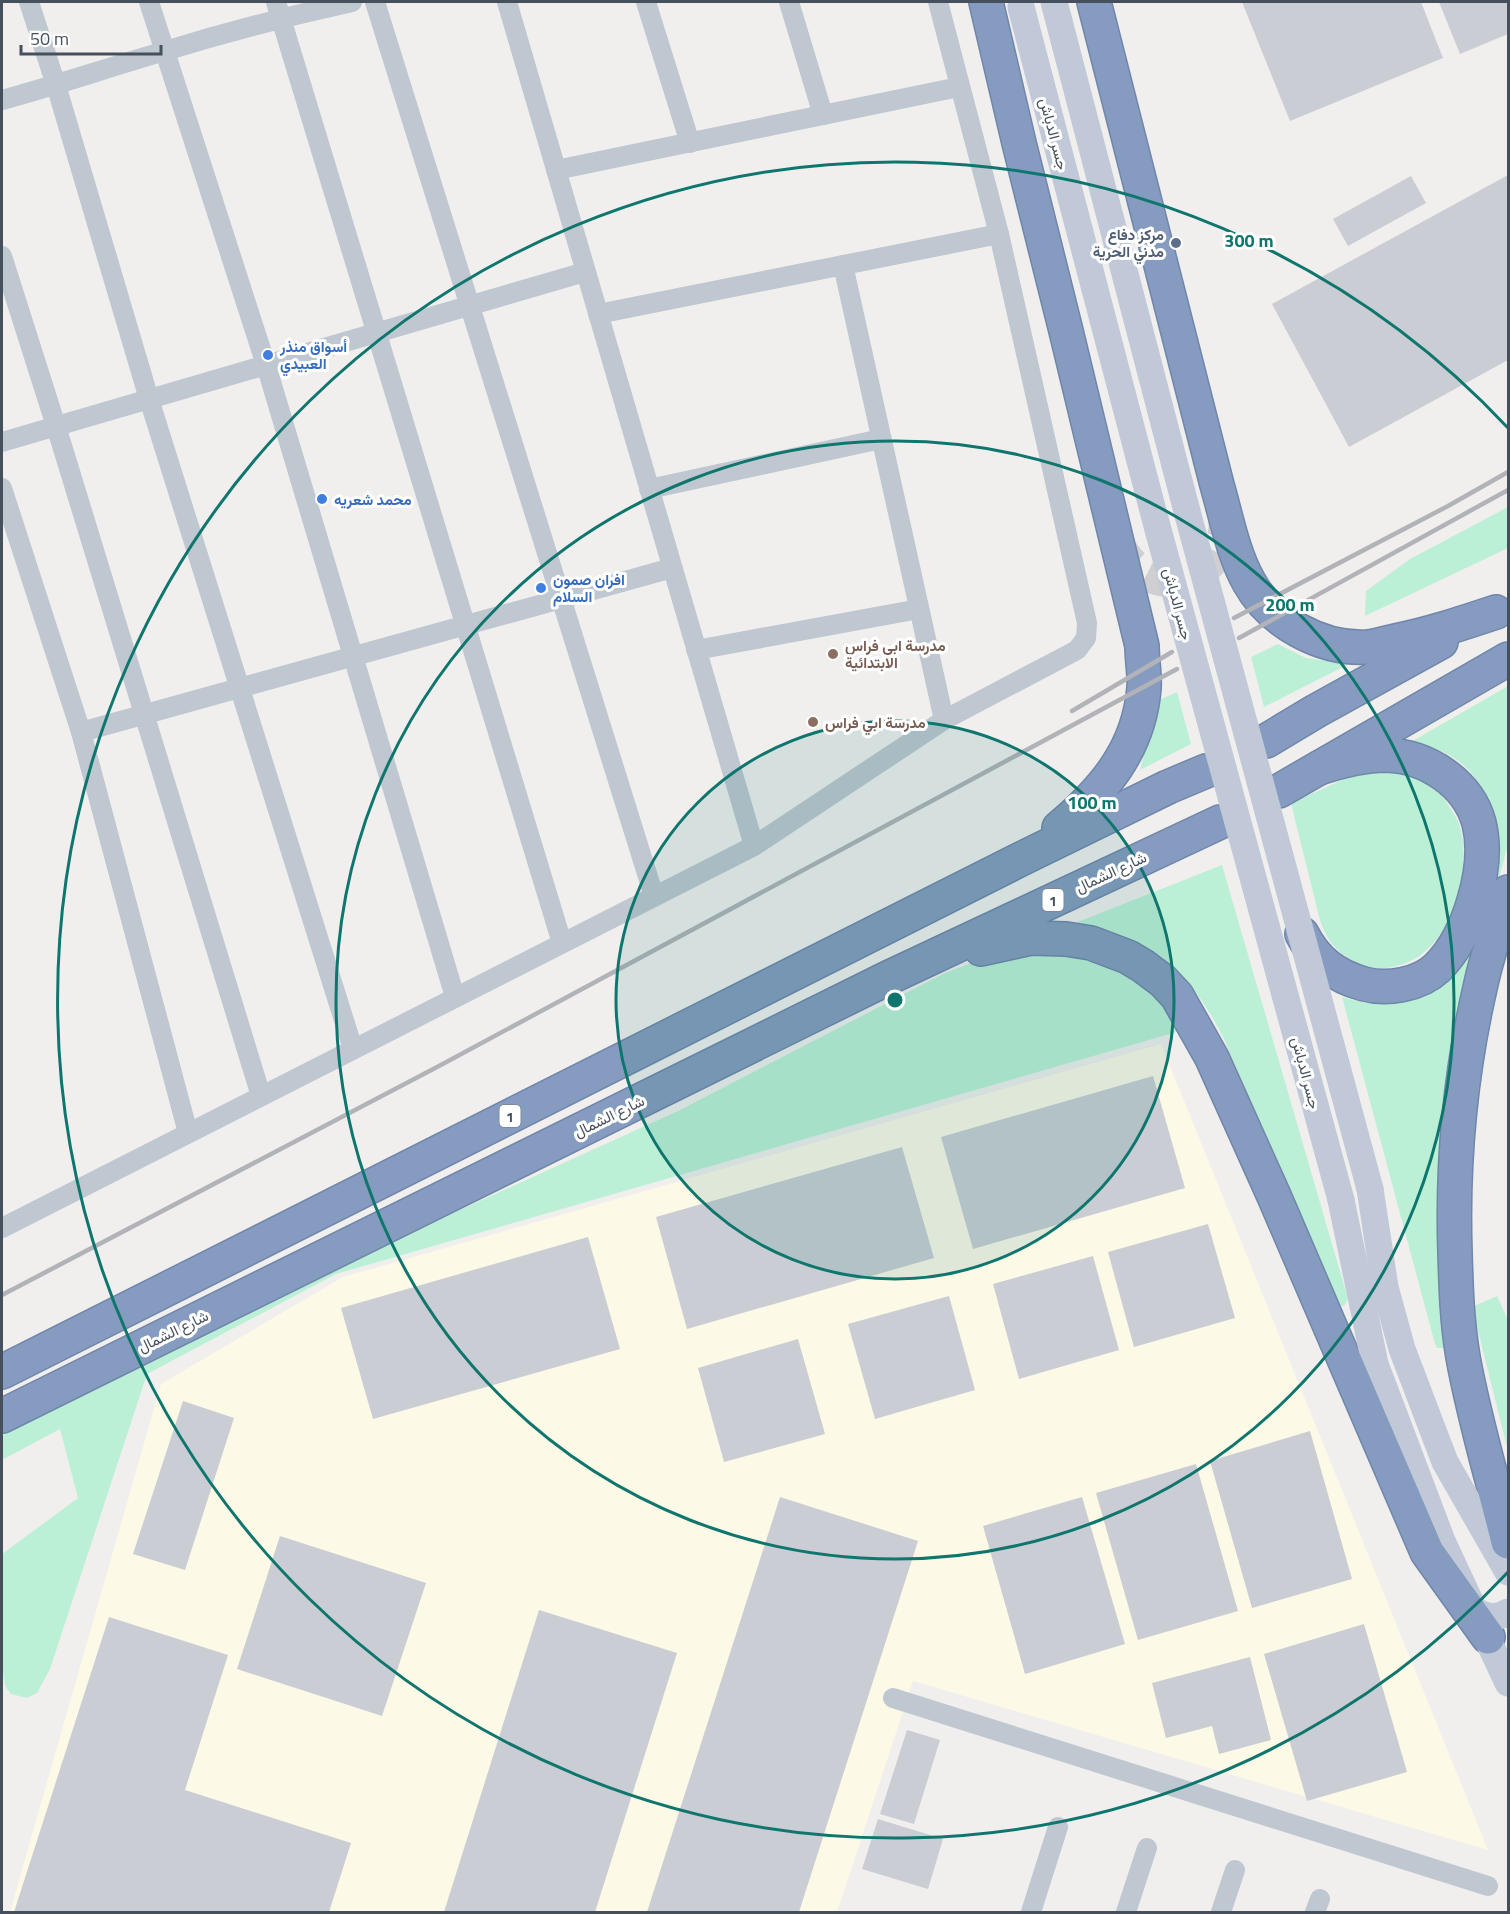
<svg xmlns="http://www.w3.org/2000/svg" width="1510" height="1914" font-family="'Titillium Web',Vazirmatn,sans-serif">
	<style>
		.commercial { fill: #fcf9e7 }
		.green { fill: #bcf0d6 }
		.building { fill: #cacdd4 }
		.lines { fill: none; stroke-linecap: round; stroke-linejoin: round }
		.highway-tunnel { stroke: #cfcfd1; stroke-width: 33; stroke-dasharray: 33 16; stroke-linecap: butt }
		.highway-casing { stroke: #7086ab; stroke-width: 36 }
		.street { stroke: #bfc7d1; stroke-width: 20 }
		.secondary { stroke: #c1c9d8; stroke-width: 27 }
		.highway { stroke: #859bbf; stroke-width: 33 }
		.rail { stroke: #b1b3b9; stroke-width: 4.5 }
		.secondary-bridge { stroke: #c1c9d8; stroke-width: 27 }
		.ring { fill: none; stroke: #0f766e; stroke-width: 3 }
		.service-dot { fill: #5c6f8a; stroke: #fff; stroke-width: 2 }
		.shop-dot { fill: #3f7fe0; stroke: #fff; stroke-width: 2 }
		.education-dot { fill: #8d6e63; stroke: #fff; stroke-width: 2 }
		.labels { text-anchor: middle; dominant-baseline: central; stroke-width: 6; stroke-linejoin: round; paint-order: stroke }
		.shield { fill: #fff; stroke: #7e848e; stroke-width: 1.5 }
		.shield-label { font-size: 14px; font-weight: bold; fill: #46505d }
		.street-label { font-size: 15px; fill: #46505d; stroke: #fff }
		.service-label { font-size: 15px; font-weight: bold; fill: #4e5e75; stroke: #fff; text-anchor: end }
		.shop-label { font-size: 15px; font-weight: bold; fill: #366cbe; stroke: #fff; text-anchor: start }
		.education-label { font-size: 15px; font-weight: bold; fill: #785e54; stroke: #fff; text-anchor: start }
		.centre { fill: #0f766e; stroke: #fff; stroke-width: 3 }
		.ring-label { font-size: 18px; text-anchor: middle; font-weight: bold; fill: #0f766e; stroke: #fff; stroke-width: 6; stroke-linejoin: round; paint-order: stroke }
	</style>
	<rect width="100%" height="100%" fill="#f1efee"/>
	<polygon class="commercial" points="1161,1044 1488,1850 913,1681 837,1912 10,1912 161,1384 343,1277"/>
	<g class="green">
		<polygon points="1508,507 1508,548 1365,616 1366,591 1410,559"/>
		<polygon points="1278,644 1306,658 1349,664 1264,707 1251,657"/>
		<path d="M1508,686V844L1492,906L1446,1348H1437L1435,1344L1342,997L1365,1003L1398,1002L1498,863C1502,823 1485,773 1447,754C1436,748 1423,745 1411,742Z"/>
		<polygon points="1177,692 1191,744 1140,770 1157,701"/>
		<path d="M1366,771C1388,771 1408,772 1428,783C1437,788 1443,797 1449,806C1454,814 1459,821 1461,831C1472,878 1449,955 1396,966C1387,969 1378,969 1369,967C1352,962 1339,954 1329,940C1320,926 1317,908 1313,892C1306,863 1298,833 1291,803L1353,775Z"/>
		<path d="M1222,865L1348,1299L1344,1306L1338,1305L1224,1039C1204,999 1174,955 1129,940C1110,934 1090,930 1070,925Z"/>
		<polygon points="1005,951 1080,951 1152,986 1180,1031 336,1274 147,1374 50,1669 37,1693 27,1698 11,1694 5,1686 2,1666 2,1554 78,1498 60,1429 2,1460 2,1432 407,1234 678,1111 943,974 976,961"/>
		<polygon points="1497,1296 1508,1320 1508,1451 1472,1307"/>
	</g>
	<g class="building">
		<polygon points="1242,2 1421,2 1443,58 1290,121"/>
		<polygon points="1439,2 1508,2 1508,34 1460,54"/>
		<polygon points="1508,175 1508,360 1349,447 1272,304"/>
		<polygon points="1411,176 1426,203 1348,246 1333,219"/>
		<polygon points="1153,1076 1185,1188 973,1249 941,1137"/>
		<polygon points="902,1147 934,1258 687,1329 656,1217"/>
		<polygon points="1208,1224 1235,1318 1134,1347 1108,1252"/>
		<polygon points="588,1237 620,1349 373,1419 341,1308"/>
		<polygon points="1093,1256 1119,1350 1019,1379 993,1284"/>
		<polygon points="949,1296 975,1390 875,1419 848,1324"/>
		<polygon points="798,1339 825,1434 724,1462 698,1368"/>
		<polygon points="183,1401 234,1418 185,1570 133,1554"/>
		<polygon points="1310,1431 1352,1579 1252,1608 1210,1461"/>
		<polygon points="1196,1464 1238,1611 1138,1640 1096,1493"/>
		<polygon points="780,1497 918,1541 799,1912 647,1912"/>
		<polygon points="1082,1497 1125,1644 1025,1674 983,1526"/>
		<polygon points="280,1536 426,1583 382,1716 237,1669"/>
		<polygon points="539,1610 677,1653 595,1912 444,1912"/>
		<polygon points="109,1617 228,1655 185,1790 351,1843 329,1912 14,1912"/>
		<polygon points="1364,1624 1407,1772 1307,1801 1264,1654"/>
		<polygon points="1250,1657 1271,1740 1219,1754 1212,1726 1166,1738 1152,1683"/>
		<polygon points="907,1730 940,1740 914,1824 880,1814"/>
		<polygon points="878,1819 943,1839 928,1889 862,1869"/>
	</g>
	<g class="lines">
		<path class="highway-tunnel" d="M1116,538C1134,592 1203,596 1222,542C1226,532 1225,521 1225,510"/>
		<defs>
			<g id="highway">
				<path d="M986,2L1019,143L1066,331L1142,646C1142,660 1145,675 1144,688C1139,750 1103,791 1059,828"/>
				<path d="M1094,2L1217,485C1226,516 1233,554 1249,582C1271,622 1321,650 1368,647C1377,646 1386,643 1395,641C1430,634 1463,623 1496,612"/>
				<polyline points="1266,741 1316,711 1441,642"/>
				<polyline points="1279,791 1508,659"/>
				<path d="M1508,892C1498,923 1487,955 1480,988C1460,1075 1452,1163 1455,1253C1456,1288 1457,1322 1463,1357C1474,1419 1493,1480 1508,1542"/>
				<path d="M1302,934C1316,961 1335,976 1364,984C1387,990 1419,985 1437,968C1469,937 1490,867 1479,823C1468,783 1427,756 1386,755C1363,755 1340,761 1319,768"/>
				<polyline points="981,949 1031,938 1066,939 1091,943 1128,957 1143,966 1163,981 1177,996 1212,1058 1274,1196 1427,1552 1488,1637"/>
				<polyline points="2,1372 1019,860 1168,787 1206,771"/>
				<polyline points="2,1416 888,978 1220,822"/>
			</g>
		</defs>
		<use href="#highway" class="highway-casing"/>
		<g class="street">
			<polyline points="29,2 56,85 149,399 353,1049"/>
			<polyline points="149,2 266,365 455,997"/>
			<polyline points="276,2 562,943"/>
			<polyline points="375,2 654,896"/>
			<polyline points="507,2 754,846"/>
			<polyline points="646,2 690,143"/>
			<polyline points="789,2 823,115"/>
			<path d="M2,100C57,85 110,67 165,51C227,32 289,16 352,2"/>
			<polyline points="556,170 959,87"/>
			<polyline points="2,256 56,426 261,1096"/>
			<polyline points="843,265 944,720"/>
			<polyline points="598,314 999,234"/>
			<polyline points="2,442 585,272"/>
			<polyline points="2,488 81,732 188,1133"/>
			<polyline points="649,489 881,439"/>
			<polyline points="696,650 919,609"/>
			<polyline points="81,732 672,568"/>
			<polyline points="2,1228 754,846 944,720 1077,650 1086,638 1087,623 999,234 938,2"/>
			<polyline points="893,1698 1488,1886"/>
			<polyline points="1031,1912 1058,1827"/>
			<polyline points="1126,1912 1147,1848"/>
			<polyline points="1221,1912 1235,1870"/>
			<polyline points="1315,1912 1320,1899"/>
		</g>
		<g class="secondary">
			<polyline points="1370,1189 1385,1287 1402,1349 1445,1462 1508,1572"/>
			<polyline points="1341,1200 1375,1364 1442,1541 1508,1683"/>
			<path d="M1476,1611C1487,1617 1497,1619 1508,1612"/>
		</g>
		<use href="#highway" class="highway"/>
		<g class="rail">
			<polyline points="1234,618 1448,506 1508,472"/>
			<polyline points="1239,638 1508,490"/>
			<polyline points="1072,711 1172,652"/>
			<polyline points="2,1295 439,1066 1177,669"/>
		</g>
		<g class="secondary-bridge">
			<polyline points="1054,2 1189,519 1370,1189"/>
			<polyline points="1021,7 1157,526 1341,1200"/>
		</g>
	</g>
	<circle cx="895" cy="1000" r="279" fill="#0f766e" fill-opacity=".12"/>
	<g class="ring">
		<circle cx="895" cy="1000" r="279"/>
		<circle cx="895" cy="1000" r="559"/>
		<path d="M1508 1572A838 838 0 1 1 1508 428"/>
	</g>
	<circle class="service-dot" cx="1176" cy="243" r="6"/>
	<g class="shop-dot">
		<circle cx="268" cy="355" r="6"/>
		<circle cx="322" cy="499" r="6"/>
		<circle cx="541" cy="588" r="6"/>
	</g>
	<g class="education-dot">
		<circle cx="833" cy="654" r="6"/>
		<circle cx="813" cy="722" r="6"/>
	</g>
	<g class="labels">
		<g class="shield">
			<rect x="1042.5" y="889" width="21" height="22" rx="4.5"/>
			<rect x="499.5" y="1105" width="21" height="22" rx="4.5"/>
		</g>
		<g class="shield-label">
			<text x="1053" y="900">1</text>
			<text x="510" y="1116">1</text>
		</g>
		<g class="street-label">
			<text transform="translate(1054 134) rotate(75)">جسر الدباش</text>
			<text transform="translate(1178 604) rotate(75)">جسر الدباش</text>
			<text transform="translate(1111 872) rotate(-25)">شارع الشمال</text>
			<text transform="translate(1306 1073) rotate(75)">جسر الدباش</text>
			<text transform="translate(609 1116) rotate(-26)">شارع الشمال</text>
			<text transform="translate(173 1331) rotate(-26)">شارع الشمال</text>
		</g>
		<g class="service-label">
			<text x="1164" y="234">مركز دفاع<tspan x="1164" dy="17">مدني الحرية</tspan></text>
		</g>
		<g class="shop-label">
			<text x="280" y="346">أسواق منذر<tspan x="280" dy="17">العبيدي</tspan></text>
			<text x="334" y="499">محمد شعريه</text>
			<text x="553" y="579">افران صمون<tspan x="553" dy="17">السلام</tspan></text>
		</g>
		<g class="education-label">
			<text x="845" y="645">مدرسة ابي فراس<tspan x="845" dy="17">الابتدائية</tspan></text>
			<text x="825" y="722">مدرسة ابي فراس</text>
		</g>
	</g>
	<circle cx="895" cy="1000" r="9" class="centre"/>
	<g class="ring-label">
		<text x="1249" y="247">300 m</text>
		<text x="1290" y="611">200 m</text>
		<text x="1092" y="809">100 m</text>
	</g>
	<rect width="1510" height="1914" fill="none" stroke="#46505d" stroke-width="6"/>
	<path d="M21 45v9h140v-9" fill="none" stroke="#46505d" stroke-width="3"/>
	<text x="30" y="45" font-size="18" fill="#46505d" stroke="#ffffff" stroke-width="4.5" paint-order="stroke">50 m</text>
</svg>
